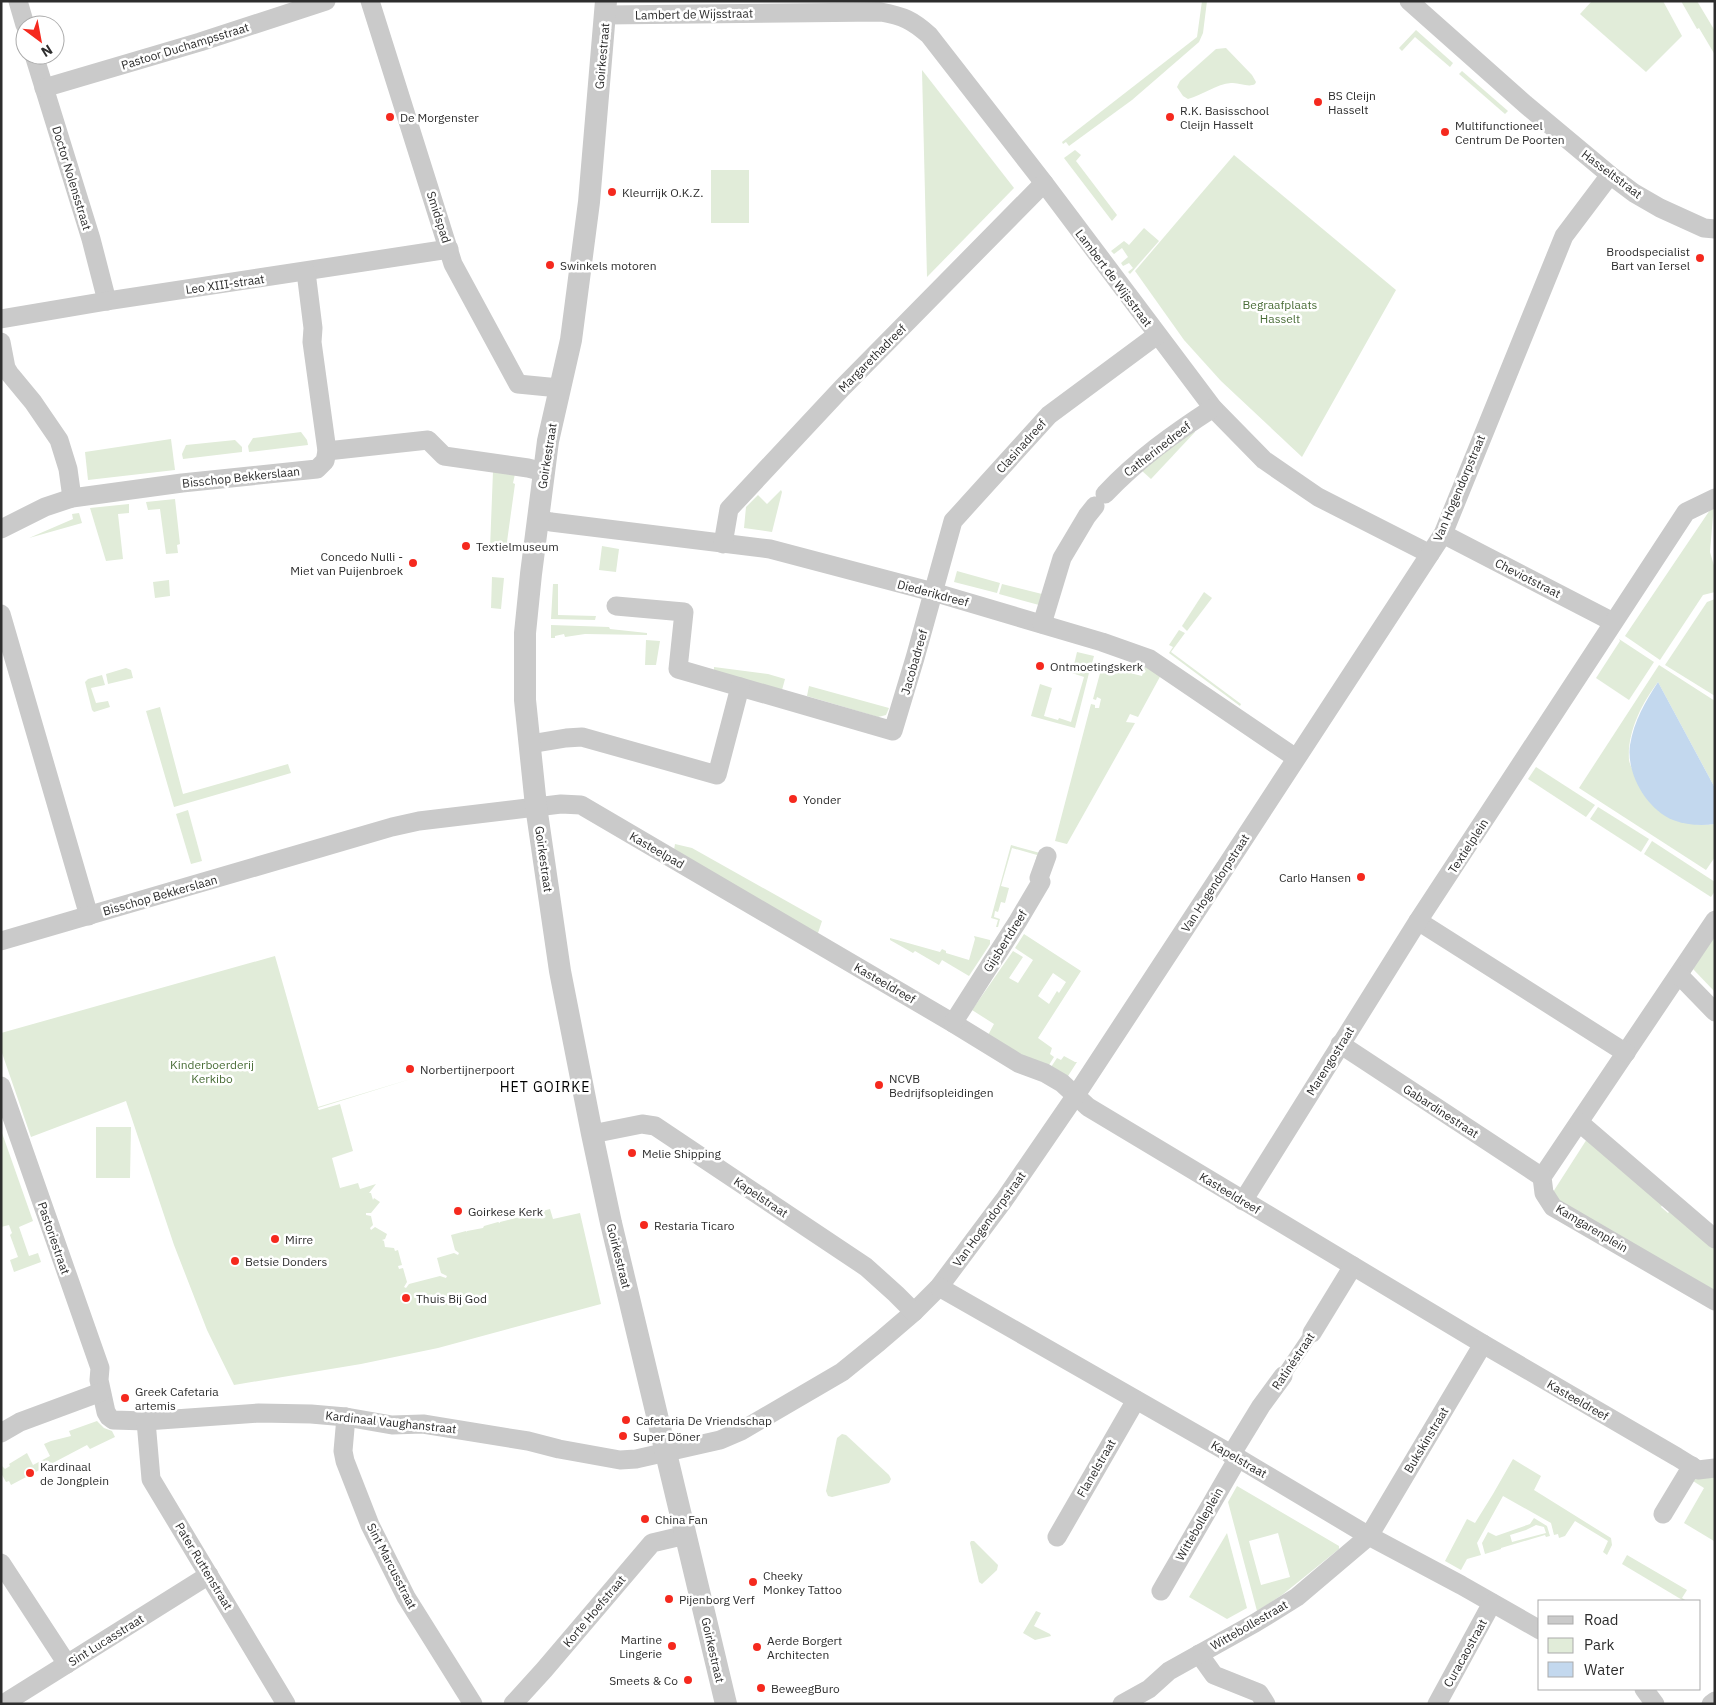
<svg xmlns="http://www.w3.org/2000/svg" width="1716" height="1705" font-family="'IBM Plex Sans',sans-serif">
	<style>
		.green { fill: #e1ecd9; fill-rule: evenodd }
		.water { fill: #c3d8ee }
		.lines { fill: none; stroke-linecap: round; stroke-linejoin: round }
		.pedestrian { stroke: #cacaca; stroke-width: 14 }
		.minor { stroke: #cacaca; stroke-width: 19 }
		.tertiary { stroke: #cacaca; stroke-width: 22 }
		.poi-dot { fill: #f5291e; stroke: #fff; stroke-width: 2 }
		.labels { text-anchor: middle; dominant-baseline: central; stroke-width: 5; stroke-linejoin: round; paint-order: stroke }
		.street-label { font-size: 12px; fill: #2d2d2d; stroke: #fff }
		.poi-label { font-size: 12px; fill: #2d2d2d; stroke: #fff; text-anchor: start }
		.park-label { font-size: 12px; fill: #496d37; stroke: #fff }
		.neighbourhood-label { font-size: 14px; letter-spacing: 1px; fill: #000; stroke: #fff }
	</style>
	<rect width="100%" height="100%" fill="#fff"/>
	<g class="green">
		<polygon points="1202,1 1207,1 1203,33 1199,42 1132,100 1069,146 1066,142 1063,144 1062,142 1197,37"/>
		<polygon points="1592,1 1663,1 1682,36 1646,72 1580,14"/>
		<polygon points="1681,1 1697,1 1715,31 1715,55 1699,28 1697,29"/>
		<polygon points="1416,30 1453,63 1450,67 1415,37 1402,51 1399,48"/>
		<path d="M1226,48L1252,75L1256,82L1255,84C1248,88 1239,82 1231,83C1217,84 1202,95 1188,99L1183,96L1177,87L1180,81L1216,49Z"/>
		<polygon points="922,70 1014,188 927,277"/>
		<polygon points="1462,71 1508,111 1505,114 1459,74"/>
		<polygon points="1075,150 1081,155 1076,161 1117,215 1112,221 1064,158"/>
		<polygon points="1234,155 1396,290 1302,457 1221,381 1184,340 1135,271"/>
		<rect x="711" y="170" width="38" height="53"/>
		<polygon points="1144,228 1159,241 1130,274 1128,272 1133,268 1129,263 1123,266 1121,263 1128,257 1122,248 1114,254 1111,251 1124,241 1129,245"/>
		<polygon points="1193,429 1195,432 1151,479 1141,470"/>
		<polygon points="301,432 307,440 308,445 249,452 248,446 253,438"/>
		<polygon points="171,439 175,470 88,480 85,452"/>
		<polygon points="235,440 242,447 242,452 183,459 182,454 186,445"/>
		<polygon points="493,471 515,474 513,483 515,484 506,549 490,549"/>
		<polygon points="781,490 782,492 772,532 744,528 746,507 758,495 767,504"/>
		<polygon points="175,499 180,544 177,545 178,553 166,554 160,509 148,510 146,502"/>
		<polygon points="129,504 129,513 118,514 123,559 106,561 90,508"/>
		<polygon points="1714,504 1710,552 1715,569 1715,592 1703,595 1660,660 1625,636"/>
		<polygon points="79,513 82,523 29,538 73,519 72,514"/>
		<polygon points="602,546 619,549 616,572 599,570"/>
		<polygon points="957,571 1000,583 997,593 954,582"/>
		<polygon points="492,577 504,578 501,609 491,608"/>
		<polygon points="169,580 170,596 155,598 153,582"/>
		<polygon points="553,584 558,584 558,615 596,616 595,620 551,619"/>
		<polygon points="1002,584 1042,594 1039,605 999,594"/>
		<polygon points="1204,592 1212,598 1187,631 1182,626"/>
		<polygon points="1715,599 1715,696 1665,665 1707,602"/>
		<polygon points="551,625 609,627 610,629 647,633 647,635 585,634 565,637 564,634 555,636 555,638 551,638"/>
		<polygon points="1179,630 1185,633 1171,652 1241,704 1240,706 1169,653 1173,647 1169,645"/>
		<polygon points="1619,639 1654,662 1629,700 1596,678 1620,641"/>
		<polygon points="646,640 660,641 656,665 645,665"/>
		<polygon points="1077,652 1094,656 1091,667 1084,665 1082,672 1089,673 1075,728 1031,716 1040,684 1052,688 1044,716 1058,720 1059,718 1071,722 1084,677 1072,673"/>
		<polygon points="1146,663 1162,673 1138,717 1130,714 1126,722 1135,723 1067,844 1055,841 1091,704 1095,705 1095,708 1099,708 1101,699 1097,697 1096,700 1093,699 1102,666 1142,676"/>
		<path d="M1659,665L1715,701V788L1658,682C1642,703 1627,732 1629,760C1630,766 1634,772 1636,778C1650,812 1678,828 1715,824V857L1706,870L1579,788Z"/>
		<polygon points="714,667 768,674 785,679 782,690 714,671"/>
		<polygon points="126,668 131,670 133,678 108,684 106,674"/>
		<polygon points="102,675 105,685 91,688 96,703 108,701 110,707 94,712 92,710 85,682 88,679"/>
		<polygon points="809,686 889,708 886,715 878,717 807,696"/>
		<polygon points="160,707 183,794 288,764 291,773 174,807 146,711"/>
		<polygon points="1536,767 1595,805 1586,817 1528,779"/>
		<polygon points="1598,807 1649,839 1641,852 1590,819"/>
		<polygon points="188,810 202,861 191,864 176,814"/>
		<polygon points="1652,841 1715,882 1715,891 1711,897 1644,854"/>
		<polygon points="675,844 692,848 822,921 817,936 674,850"/>
		<polygon points="1011,845 1040,853 1034,867 1037,855 1012,848 1001,886 1009,888 1005,903 1001,902 998,912 995,911 994,917 1000,919 998,927 996,927 998,920 991,918"/>
		<path d="M1024,934L1081,971L1038,1038L1052,1048L1050,1054L1054,1057L1049,1065L1022,1057L987,1037L994,1024L972,1010L1013,951L1023,957L1009,978L1018,983L1033,960L1015,948ZM1053,973L1066,982L1059,993L1057,991L1049,1004L1038,996Z"/>
		<polygon points="1715,935 1715,992 1693,969"/>
		<polygon points="974,936 990,940 990,944 969,976 942,960 939,965 915,951 913,953 890,940 890,938 940,952 942,949 946,951 946,953 969,960 975,939"/>
		<polygon points="275,956 318,1107 414,1078 318,1108 319,1110 340,1104 353,1151 332,1158 340,1188 358,1183 360,1189 376,1184 369,1193 371,1193 373,1200 374,1198 380,1202 371,1213 366,1213 366,1215 371,1216 373,1225 370,1228 371,1230 375,1227 387,1234 385,1239 382,1240 384,1241 385,1247 394,1248 395,1251 398,1250 402,1265 398,1266 399,1269 403,1268 407,1282 404,1287 406,1288 409,1284 440,1276 446,1278 447,1276 441,1273 437,1258 454,1253 458,1255 459,1253 455,1250 451,1235 466,1231 466,1232 467,1231 483,1228 484,1226 498,1222 500,1223 500,1222 550,1209 553,1219 580,1213 601,1304 438,1348 361,1364 234,1385 207,1330 174,1245 126,1101 31,1137 1,1050 1,1033"/>
		<polygon points="1064,1056 1075,1062 1077,1062 1068,1076 1051,1067 1057,1058 1061,1060"/>
		<polygon points="96,1127 131,1127 130,1178 96,1178"/>
		<polygon points="1,1130 33,1221 19,1227 29,1256 38,1253 41,1262 14,1272 10,1260 18,1257 10,1235 12,1233 9,1225 1,1227"/>
		<polygon points="1587,1139 1664,1202 1661,1207 1668,1213 1672,1209 1715,1245 1715,1294 1562,1204 1553,1192"/>
		<polygon points="97,1421 104,1428 112,1431 115,1437 90,1449 87,1445 11,1485 9,1481 6,1482 1,1473 1,1465 5,1469 10,1466 9,1464 27,1453 33,1465 50,1456 44,1444 51,1441 71,1436 69,1431"/>
		<polygon points="842,1434 846,1435 889,1475 891,1479 889,1483 832,1497 828,1496 826,1491 837,1438"/>
		<polygon points="1513,1459 1541,1476 1534,1490 1611,1538 1612,1545 1607,1555 1603,1552 1608,1541 1575,1521 1565,1536 1559,1538 1558,1534 1554,1535 1551,1523 1503,1496 1477,1543 1481,1555 1467,1559 1461,1570 1445,1561 1467,1519 1475,1523 1493,1494"/>
		<polygon points="1697,1475 1714,1476 1714,1541 1684,1523 1704,1488 1693,1481"/>
		<path d="M1237,1486L1339,1546V1549L1282,1595L1257,1611L1228,1502ZM1278,1533L1290,1577L1261,1585L1249,1541Z"/>
		<path d="M1534,1518L1547,1526L1550,1536L1546,1537L1545,1535L1501,1548V1549L1485,1554L1482,1543L1488,1532L1496,1536L1530,1524ZM1536,1525L1544,1527L1546,1533L1512,1542L1510,1535L1526,1530Z"/>
		<polygon points="1227,1533 1247,1608 1227,1619 1189,1597"/>
		<polygon points="971,1541 974,1541 998,1565 997,1570 982,1584 979,1582 970,1543"/>
		<polygon points="1627,1555 1687,1590 1682,1598 1687,1601 1684,1601 1622,1564"/>
		<polygon points="1036,1611 1041,1613 1034,1626 1050,1634 1051,1636 1035,1640 1023,1633"/>
	</g>
	<path class="water" d="M1658,682L1715,788V824C1701,826 1686,825 1673,820C1646,809 1626,773 1630,745C1634,721 1645,702 1658,682Z"/>
	<g class="lines">
		<polyline class="pedestrian" points="1283,1376 1312,1333"/>
		<g class="minor">
			<polyline points="18,1 25,25"/>
			<polyline points="370,1 453,264 518,384 559,388"/>
			<polyline points="1409,1 1525,104 1610,175 1634,193 1660,208 1704,228 1715,229"/>
			<path d="M605,15L881,12C903,16 912,20 929,35L1044,183L1213,408L1264,460L1318,497L1430,554"/>
			<polyline points="34,55 91,239 107,301"/>
			<polyline points="44,88 200,42 326,1"/>
			<polyline points="1,319 107,301 449,249"/>
			<polyline points="1,342 6,368 9,373 33,402 59,440 68,469 72,498"/>
			<polyline points="327,451 428,440 444,456 528,468 544,472"/>
			<path d="M1105,494C1138,459 1173,434 1213,408"/>
			<polyline points="538,519 551,522 770,549 933,592 1102,642 1150,659 1296,758"/>
			<polyline points="1,529 45,507 72,498 182,483 317,469 325,461 327,451 312,342 313,328 306,272"/>
			<polyline points="1443,534 1613,622"/>
			<polyline points="723,544 729,509 842,388 1044,183"/>
			<polyline points="616,606 684,612 678,669 893,731 915,658 953,521 1049,415 1157,335"/>
			<polyline points="1,614 89,916"/>
			<polyline points="1042,624 1062,558 1087,516 1095,506"/>
			<polyline points="530,744 566,738 582,737 717,775 740,687"/>
			<polyline points="1715,920 1542,1177 1544,1193 1553,1207 1715,1301"/>
			<polyline points="1418,921 1626,1053"/>
			<polyline points="1,941 392,827 419,821 561,804 581,805 953,1023 1018,1063 1045,1073 1062,1083 1088,1107 1483,1344 1677,1457 1698,1470 1715,1468"/>
			<polyline points="1679,975 1715,1012"/>
			<polyline points="953,1023 1018,921 1041,882 1039,878 1047,856"/>
			<polyline points="1340,1044 1542,1177"/>
			<polyline points="1,1086 100,1368 99,1380 106,1412 109,1417 113,1420 146,1421 259,1413 311,1414 346,1417 392,1425 423,1424 528,1441 559,1449 620,1460 636,1459 720,1440 741,1431 842,1372 879,1342 914,1312 939,1287 1004,1200 1076,1095 1219,877 1443,534 1564,236 1610,175"/>
			<polyline points="1580,1123 1715,1239"/>
			<polyline points="592,1134 642,1124 655,1126 866,1267 896,1294 914,1312"/>
			<polyline points="1243,1201 1418,921 1686,512 1715,498"/>
			<polyline points="939,1287 1238,1458 1369,1536 1461,1585 1540,1630"/>
			<polyline points="1312,1333 1353,1266"/>
			<polyline points="346,1417 343,1451 345,1461 370,1525 406,1597 473,1704"/>
			<polyline points="146,1421 151,1479 286,1704"/>
			<polyline points="1,1433 20,1422 101,1392"/>
			<polyline points="1231,1455 1261,1406 1283,1376"/>
			<polyline points="1663,1514 1692,1466"/>
			<polyline points="1057,1537 1136,1400"/>
			<polyline points="1,1563 67,1664"/>
			<polyline points="1161,1591 1238,1458"/>
			<polyline points="1199,1654 1214,1675 1259,1693 1266,1704"/>
			<polyline points="1644,1689 1655,1704"/>
			<polyline points="3,1704 209,1575"/>
			<polyline points="513,1704 544,1670 652,1543 686,1535"/>
			<polyline points="1122,1704 1149,1689 1169,1671 1255,1623 1297,1597 1369,1536 1483,1344"/>
			<polyline points="1437,1704 1492,1603"/>
			<polyline points="1711,1704 1715,1701"/>
		</g>
		<polyline class="tertiary" points="606,1 589,202 571,340 548,441 531,574 525,633 525,700 536,806 560,971 592,1134 611,1223 726,1704"/>
	</g>
	<g class="poi-dot">
		<circle cx="1318" cy="102" r="5"/>
		<circle cx="390" cy="117" r="5"/>
		<circle cx="1170" cy="117" r="5"/>
		<circle cx="1445" cy="132" r="5"/>
		<circle cx="612" cy="192" r="5"/>
		<circle cx="1700" cy="258" r="5"/>
		<circle cx="550" cy="265" r="5"/>
		<circle cx="466" cy="546" r="5"/>
		<circle cx="413" cy="563" r="5"/>
		<circle cx="1040" cy="666" r="5"/>
		<circle cx="793" cy="799" r="5"/>
		<circle cx="1361" cy="877" r="5"/>
		<circle cx="410" cy="1069" r="5"/>
		<circle cx="879" cy="1085" r="5"/>
		<circle cx="632" cy="1153" r="5"/>
		<circle cx="458" cy="1211" r="5"/>
		<circle cx="644" cy="1225" r="5"/>
		<circle cx="275" cy="1239" r="5"/>
		<circle cx="235" cy="1261" r="5"/>
		<circle cx="406" cy="1298" r="5"/>
		<circle cx="125" cy="1398" r="5"/>
		<circle cx="626" cy="1420" r="5"/>
		<circle cx="623" cy="1436" r="5"/>
		<circle cx="30" cy="1473" r="5"/>
		<circle cx="645" cy="1519" r="5"/>
		<circle cx="753" cy="1582" r="5"/>
		<circle cx="669" cy="1599" r="5"/>
		<circle cx="672" cy="1646" r="5"/>
		<circle cx="757" cy="1647" r="5"/>
		<circle cx="688" cy="1680" r="5"/>
		<circle cx="761" cy="1688" r="5"/>
	</g>
	<g class="labels">
		<g class="street-label">
			<text transform="translate(694 14) rotate(-1)">Lambert de Wijsstraat</text>
			<text transform="translate(185 46) rotate(-17)">Pastoor Duchampsstraat</text>
			<text transform="translate(602 56) rotate(-85)">Goirkestraat</text>
			<text transform="translate(1612 174) rotate(37)">Hasseltstraat</text>
			<text transform="translate(72 178) rotate(73)">Doctor Nolensstraat</text>
			<text transform="translate(439 217) rotate(72)">Smidspad</text>
			<text transform="translate(1114 278) rotate(53)">Lambert de Wijsstraat</text>
			<text transform="translate(225 284) rotate(-8)">Leo XIII-straat</text>
			<text transform="translate(872 358) rotate(-45)">Margarethadreef</text>
			<text transform="translate(1021 446) rotate(-48)">Clasinadreef</text>
			<text transform="translate(1157 449) rotate(-38)">Catherinedreef</text>
			<text transform="translate(547 456) rotate(-81)">Goirkestraat</text>
			<text transform="translate(241 477) rotate(-6)">Bisschop Bekkerslaan</text>
			<text transform="translate(1459 488) rotate(-67)">Van Hogendorpstraat</text>
			<text transform="translate(1528 578) rotate(27)">Cheviotstraat</text>
			<text transform="translate(933 593) rotate(15)">Diederikdreef</text>
			<text transform="translate(914 662) rotate(-74)">Jacobadreef</text>
			<text transform="translate(1468 846) rotate(-57)">Textielplein</text>
			<text transform="translate(657 850) rotate(30)">Kasteelpad</text>
			<text transform="translate(544 859) rotate(82)">Goirkestraat</text>
			<text transform="translate(1215 883) rotate(-57)">Van Hogendorpstraat</text>
			<text transform="translate(160 895) rotate(-16)">Bisschop Bekkerslaan</text>
			<text transform="translate(1005 941) rotate(-58)">Gijsbertdreef</text>
			<text transform="translate(885 983) rotate(30)">Kasteeldreef</text>
			<text transform="translate(1330 1061) rotate(-58)">Marengostraat</text>
			<text transform="translate(1441 1111) rotate(33)">Gabardinestraat</text>
			<text transform="translate(1230 1193) rotate(31)">Kasteeldreef</text>
			<text transform="translate(761 1197) rotate(34)">Kapelstraat</text>
			<text transform="translate(989 1219) rotate(-54)">Van Hogendorpstraat</text>
			<text transform="translate(1592 1228) rotate(31)">Kamgarenplein</text>
			<text transform="translate(54 1238) rotate(71)">Pastoriestraat</text>
			<text transform="translate(619 1256) rotate(76)">Goirkestraat</text>
			<text transform="translate(1293 1361) rotate(-56)">Ratinéstraat</text>
			<text transform="translate(1578 1400) rotate(30)">Kasteeldreef</text>
			<text transform="translate(391 1422) rotate(6)">Kardinaal Vaughanstraat</text>
			<text transform="translate(1426 1440) rotate(-59)">Bukskinstraat</text>
			<text transform="translate(1239 1459) rotate(30)">Kapelstraat</text>
			<text transform="translate(1096 1468) rotate(-60)">Flanelstraat</text>
			<text transform="translate(1199 1524) rotate(-60)">Wittebolleplein</text>
			<text transform="translate(204 1566) rotate(59)">Pater Ruttenstraat</text>
			<text transform="translate(392 1566) rotate(63)">Sint Marcusstraat</text>
			<text transform="translate(594 1611) rotate(-50)">Korte Hoefstraat</text>
			<text transform="translate(1249 1625) rotate(-30)">Wittebollestraat</text>
			<text transform="translate(106 1640) rotate(-32)">Sint Lucasstraat</text>
			<text transform="translate(713 1650) rotate(77)">Goirkestraat</text>
			<text transform="translate(1465 1653) rotate(-61)">Curacaostraat</text>
		</g>
		<g class="poi-label">
			<text x="1328" y="95">BS Cleijn<tspan x="1328" dy="14">Hasselt</tspan></text>
			<text x="1180" y="110">R.K. Basisschool<tspan x="1180" dy="14">Cleijn Hasselt</tspan></text>
			<text x="400" y="117">De Morgenster</text>
			<text x="1455" y="125">Multifunctioneel<tspan x="1455" dy="14">Centrum De Poorten</tspan></text>
			<text x="622" y="192">Kleurrijk O.K.Z.</text>
			<text x="1690" y="251" text-anchor="end">Broodspecialist<tspan x="1690" dy="14">Bart van Iersel</tspan></text>
			<text x="560" y="265">Swinkels motoren</text>
			<text x="476" y="546">Textielmuseum</text>
			<text x="403" y="556" text-anchor="end">Concedo Nulli -<tspan x="403" dy="14">Miet van Puijenbroek</tspan></text>
			<text x="1050" y="666">Ontmoetingskerk</text>
			<text x="803" y="799">Yonder</text>
			<text x="1351" y="877" text-anchor="end">Carlo Hansen</text>
			<text x="420" y="1069">Norbertijnerpoort</text>
			<text x="889" y="1078">NCVB<tspan x="889" dy="14">Bedrijfsopleidingen</tspan></text>
			<text x="642" y="1153">Melie Shipping</text>
			<text x="468" y="1211">Goirkese Kerk</text>
			<text x="654" y="1225">Restaria Ticaro</text>
			<text x="285" y="1239">Mirre</text>
			<text x="245" y="1261">Betsie Donders</text>
			<text x="416" y="1298">Thuis Bij God</text>
			<text x="135" y="1391">Greek Cafetaria<tspan x="135" dy="14">artemis</tspan></text>
			<text x="636" y="1420">Cafetaria De Vriendschap</text>
			<text x="633" y="1436">Super Döner</text>
			<text x="40" y="1466">Kardinaal<tspan x="40" dy="14">de Jongplein</tspan></text>
			<text x="655" y="1519">China Fan</text>
			<text x="763" y="1575">Cheeky<tspan x="763" dy="14">Monkey Tattoo</tspan></text>
			<text x="679" y="1599">Pijenborg Verf</text>
			<text x="662" y="1639" text-anchor="end">Martine<tspan x="662" dy="14">Lingerie</tspan></text>
			<text x="767" y="1640">Aerde Borgert<tspan x="767" dy="14">Architecten</tspan></text>
			<text x="678" y="1680" text-anchor="end">Smeets &amp; Co</text>
			<text x="771" y="1688">BeweegBuro</text>
		</g>
		<g class="park-label">
			<text x="1280" y="304">Begraafplaats<tspan x="1280" dy="14">Hasselt</tspan></text>
			<text x="212" y="1064">Kinderboerderij<tspan x="212" dy="14">Kerkibo</tspan></text>
		</g>
		<g class="neighbourhood-label">
			<text x="545" y="1087">HET GOIRKE</text>
		</g>
	</g>
	<rect width="1716" height="1705" fill="none" stroke="#2d2d2d" stroke-width="5"/>
	<rect x="1538" y="1600" width="162" height="90" fill="#ffffff" stroke="#ababab"/>
	<rect x="1548" y="1616" width="25" height="8" fill="#cacaca" stroke="#ababab"/>
	<text x="1584" y="1625" font-size="15" fill="#2d2d2d">Road</text>
	<rect x="1548" y="1638" width="25" height="15" fill="#e1ecd9" stroke="#ababab"/>
	<text x="1584" y="1650" font-size="15" fill="#2d2d2d">Park</text>
	<rect x="1548" y="1662" width="25" height="15" fill="#c3d8ee" stroke="#ababab"/>
	<text x="1584" y="1675" font-size="15" fill="#2d2d2d">Water</text>
	<g transform="translate(40 40) rotate(148)"><circle r="24" fill="#ffffff" stroke="#ababab"/>
	<path d="M0-4L9 19L0 12L-9 19Z" fill="#f5291e"/>
	<text y="-8" font-size="14" font-weight="bold" text-anchor="middle" fill="#2d2d2d">N</text>
	</g>
</svg>
